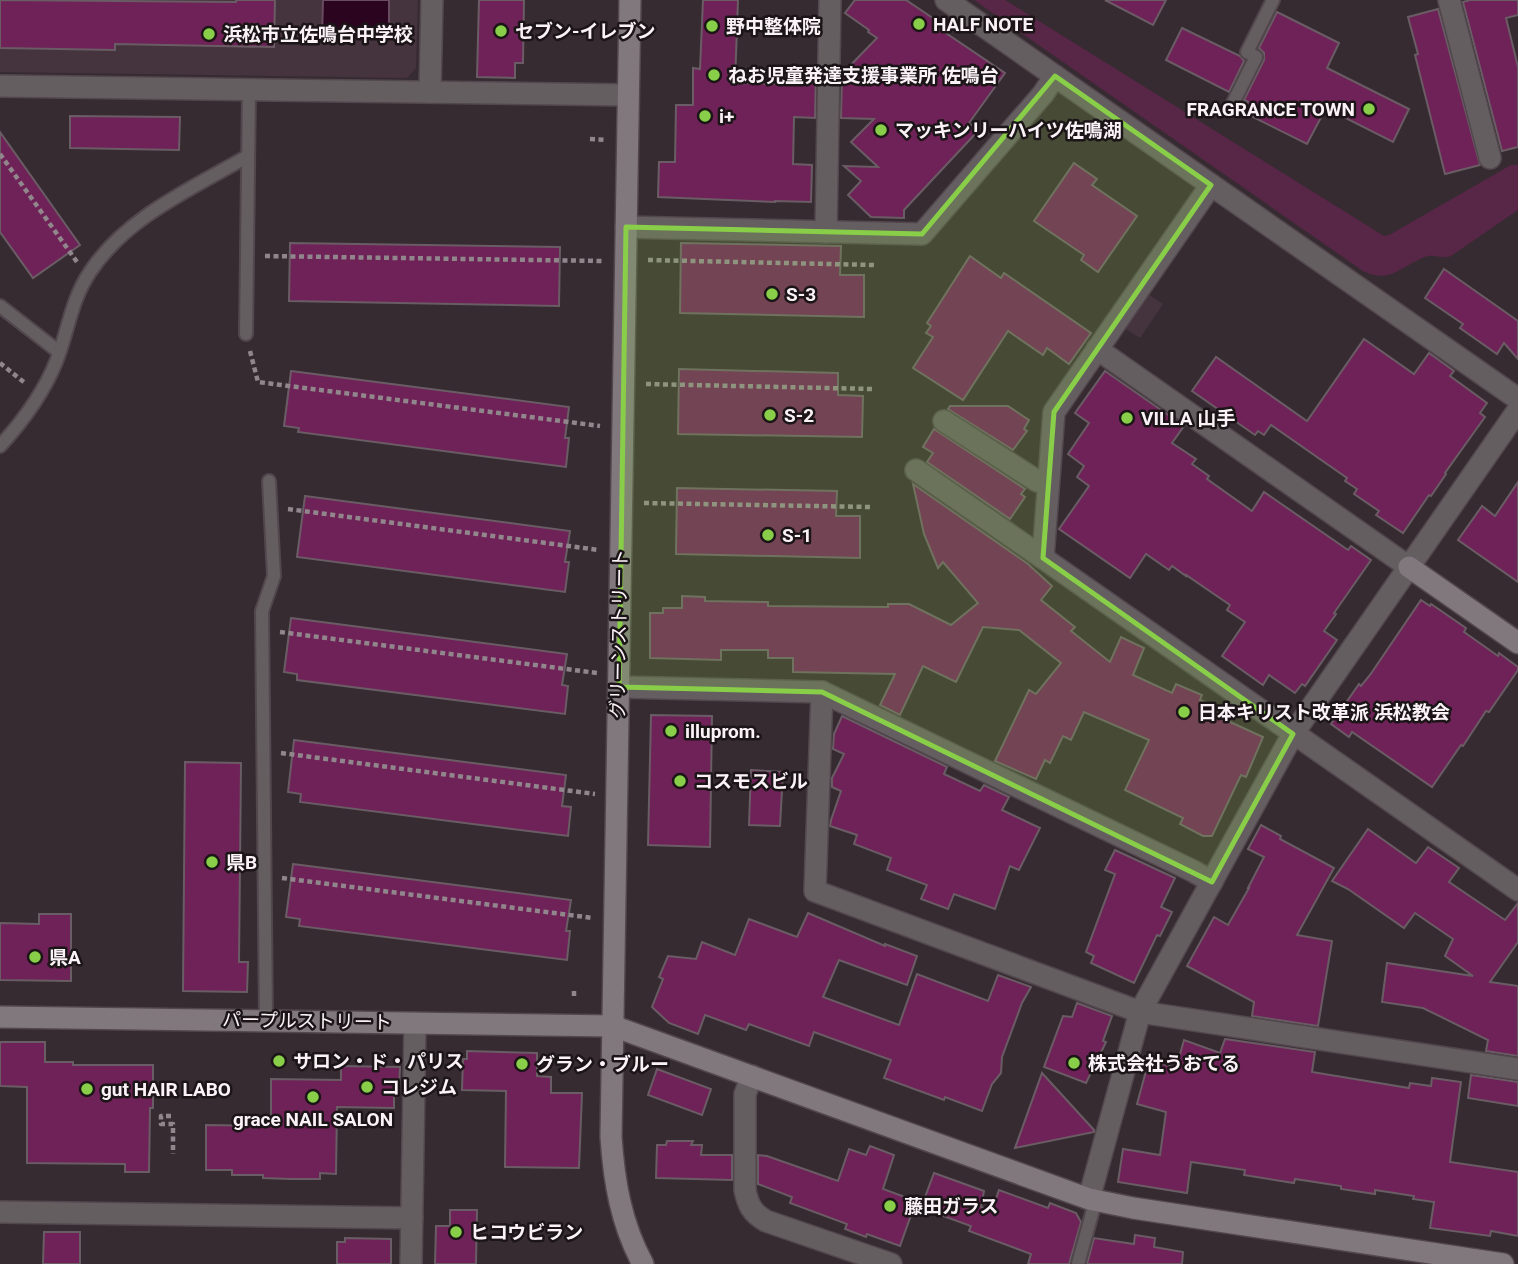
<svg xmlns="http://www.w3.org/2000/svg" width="1518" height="1264" font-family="Roboto,'Noto Sans JP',sans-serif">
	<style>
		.built { fill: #45333d }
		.green { fill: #582647 }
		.water { fill: #2b041f; stroke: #694b60; stroke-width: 2 }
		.building { fill: #6f2257; stroke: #6a5c64; stroke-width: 2 }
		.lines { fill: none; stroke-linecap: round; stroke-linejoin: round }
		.lane-casing { stroke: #52474d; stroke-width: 16 }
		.street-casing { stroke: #52474d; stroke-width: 24 }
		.secondary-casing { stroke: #52474d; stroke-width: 24 }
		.path { stroke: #90868c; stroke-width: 4.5; stroke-dasharray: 5 3.5; stroke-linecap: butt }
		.lane { stroke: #645e61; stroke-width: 12 }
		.street { stroke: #645e61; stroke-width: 21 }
		.secondary { stroke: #81787d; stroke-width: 21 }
		.marked { fill: #89ce48; fill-opacity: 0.2; stroke: #89ce48; stroke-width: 5; stroke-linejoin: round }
		.poi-dot { fill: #89ce48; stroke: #1b1518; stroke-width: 2.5 }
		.labels { text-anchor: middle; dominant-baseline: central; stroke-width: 5; stroke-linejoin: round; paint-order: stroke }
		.poi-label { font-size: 19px; font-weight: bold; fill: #faf2f6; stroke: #1b1518; text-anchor: start }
		.street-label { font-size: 19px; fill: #faf2f6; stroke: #1b1518 }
	</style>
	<rect width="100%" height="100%" fill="#372b32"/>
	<g class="built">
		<polygon points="0,0 418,0 416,68 407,78 0,72"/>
		<polygon points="1148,294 1163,304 1140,338 1124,328"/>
	</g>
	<path class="green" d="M974,0H1005L1384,236L1391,234L1511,165H1518V210L1451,256C1443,259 1436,255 1428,256C1422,257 1417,261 1412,263C1393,274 1384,281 1363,271Z"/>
	<polygon class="water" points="323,0 389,0 389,39 322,38"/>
	<g class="building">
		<polygon points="0,0 236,2 236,0 275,0 274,47 115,44 115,50 0,48"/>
		<polygon points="479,0 524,0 523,63 515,63 515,78 477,77"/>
		<polygon points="703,0 738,0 735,83 786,84 786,73 816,73 815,118 794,117 793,164 812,165 811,202 775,201 775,202 658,197 659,162 675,162 676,105 693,105 693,68 700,69"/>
		<polygon points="855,0 906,0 940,23 937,27 1005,73 969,123 978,131 904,210 904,218 871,217 848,195 861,181 844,166 878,167 851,142 874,119 841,118 842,74 877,38 868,32 869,30 845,13"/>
		<polygon points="1105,0 1166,0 1153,25"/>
		<polygon points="1470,0 1518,0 1518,15 1506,18 1518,67 1518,147 1502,151 1463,2"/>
		<polygon points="1438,9 1480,165 1445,174 1415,55 1418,54 1408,17"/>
		<polygon points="1277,12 1339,43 1327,68 1409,109 1393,142 1326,108 1307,144 1243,112 1248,102 1244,100 1264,60 1264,53 1259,48"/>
		<polygon points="1182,28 1240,56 1244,61 1229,92 1166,60"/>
		<polygon points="70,116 180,117 179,150 70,148"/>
		<polygon points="0,132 80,245 33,278 0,232"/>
		<polygon points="1074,163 1097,179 1092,185 1137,216 1098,272 1081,260 1084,255 1034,221"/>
		<polygon points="290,243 560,247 559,306 289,301"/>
		<polygon points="681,243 841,246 840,275 864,275 864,317 680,313"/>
		<polygon points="970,256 1001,278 1004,273 1091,333 1069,364 1047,348 1043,355 1008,331 963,400 913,368 933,337 926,333 931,326 927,323"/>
		<polygon points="1444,269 1518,321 1518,359 1504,343 1497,354 1460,328 1463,324 1425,298"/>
		<polygon points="1364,339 1414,374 1429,353 1454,371 1450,376 1487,403 1480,413 1485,417 1445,473 1446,474 1431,496 1429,495 1403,533 1376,515 1379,511 1354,494 1357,489 1345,481 1347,478 1271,425 1264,435 1258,431 1255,435 1192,391 1216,357 1307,421"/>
		<polygon points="679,369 838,373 838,395 863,396 862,437 678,434"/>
		<polygon points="291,371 569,407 565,438 569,438 566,467 298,432 299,428 284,426"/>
		<polygon points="1105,371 1184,426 1172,443 1196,459 1192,464 1209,476 1207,479 1252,511 1264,492 1348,550 1351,546 1371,560 1334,613 1336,614 1324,631 1337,640 1305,686 1302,684 1295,693 1269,675 1263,685 1222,656 1245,622 1227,610 1230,605 1186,575 1186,576 1172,566 1169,570 1146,554 1130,578 1059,529 1089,486 1077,477 1084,466 1068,454 1089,423 1075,413"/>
		<polygon points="950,406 1008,406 1029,420 1024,429 1027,431 1013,450 948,409"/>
		<polygon points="934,429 1025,489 1021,494 1025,497 1010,519 927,462 933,453 923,447"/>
		<polygon points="1518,482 1518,582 1458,540 1482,506 1495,516"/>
		<polygon points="913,484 1028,564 1052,586 1041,600 1075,627 1071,631 1110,662 1121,637 1144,648 1133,675 1172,693 1176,684 1202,695 1200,700 1209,704 1206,711 1263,737 1246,777 1241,775 1212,836 1203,836 1180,824 1183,818 1125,790 1149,740 1084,712 1071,740 1063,736 1050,763 1045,760 1036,779 995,761 1029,690 1036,694 1061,663 1019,630 983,627 956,682 923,666 900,715 880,705 895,674 793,672 793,658 768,658 768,650 721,650 721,660 650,658 650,613 663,613 663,608 682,608 682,596 705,597 705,601 768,602 768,606 888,607 888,604 909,604 951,625 978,603 943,562 938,568 924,534"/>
		<polygon points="677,488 837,491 836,516 860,516 860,558 676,554"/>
		<polygon points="305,496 570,531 565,562 569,562 565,592 297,557"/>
		<polygon points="1421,600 1430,606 1431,604 1466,628 1464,632 1498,656 1499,653 1518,667 1518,670 1489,712 1486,711 1463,746 1461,745 1432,787 1352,732 1349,737 1331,724 1359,684 1361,686 1370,675"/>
		<polygon points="291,618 567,654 562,685 568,686 565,714 297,680 297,674 284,672"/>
		<polygon points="651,715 712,716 710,847 648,845"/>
		<polygon points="842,716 947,767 944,774 980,791 984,785 1009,797 1002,810 1040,828 1019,870 1010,866 995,909 954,894 948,909 921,899 927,885 887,870 891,858 854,844 857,835 830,826 831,820 841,791 832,787 832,778 844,754 833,749 834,734"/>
		<polygon points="294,740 566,775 562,806 571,807 568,836 300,802 301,794 288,792"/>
		<polygon points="185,762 241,763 239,962 248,962 247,992 183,991"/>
		<polygon points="751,770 783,772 780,826 749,825"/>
		<polygon points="1261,825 1281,836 1280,839 1334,868 1297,935 1332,941 1318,1026 1252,1016 1254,1002 1187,966 1214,917 1228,925 1249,888 1248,888 1264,857 1248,849"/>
		<polygon points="1368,829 1416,863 1428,847 1459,868 1449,882 1505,920 1518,903 1518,942 1490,982 1518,986 1518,1056 1486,1051 1488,1040 1423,1008 1382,1002 1387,963 1473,976 1445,956 1453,939 1415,913 1404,928 1348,889 1332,881"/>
		<polygon points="1115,850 1175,878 1161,907 1172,912 1160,936 1157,935 1134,983 1091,963 1094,956 1086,952 1115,874 1105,870"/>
		<polygon points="293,864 571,900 566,931 570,931 567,960 299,926 300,919 286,917"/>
		<polygon points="808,913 885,946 885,944 917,956 907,985 839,960 823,997 899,1025 917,974 988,1001 998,975 1031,987 1022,1003 1002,1057 1001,1073 992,1084 982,1111 945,1097 944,1100 884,1078 891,1060 814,1032 809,1046 749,1024 746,1030 705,1015 698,1034 669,1023 652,1007 663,979 659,977 668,956 696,959 702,942 735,955 749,919 797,937"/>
		<polygon points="39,914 71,914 71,981 0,980 0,923 39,924"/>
		<polygon points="1077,1003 1112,1016 1103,1041 1106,1042 1086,1083 1044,1067 1063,1016 1072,1017"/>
		<polygon points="1225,1039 1315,1052 1312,1072 1409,1088 1410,1083 1431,1086 1432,1078 1461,1082 1450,1162 1518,1172 1518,1236 1491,1231 1490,1236 1430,1228 1434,1202 1413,1199 1414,1196 1375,1190 1375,1194 1341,1189 1341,1186 1295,1179 1294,1183 1244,1175 1245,1170 1191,1162 1187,1193 1118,1182 1123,1149 1160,1155 1166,1112 1137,1104 1149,1060 1176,1068 1184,1040 1220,1053"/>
		<polygon points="0,1042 45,1042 45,1062 73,1062 73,1065 153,1065 153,1108 150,1108 149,1172 125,1172 125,1164 27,1163 27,1087 0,1086"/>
		<polygon points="467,1051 537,1053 537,1076 551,1077 551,1093 582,1093 579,1168 505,1167 506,1091 462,1090 463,1059 467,1059"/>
		<polygon points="341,1066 400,1067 399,1089 394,1089 394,1108 337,1107 336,1174 320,1173 320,1179 290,1179 263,1178 263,1175 232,1175 232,1170 206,1170 206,1125 271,1126 271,1079 341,1080"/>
		<polygon points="657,1069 711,1089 702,1115 648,1095"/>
		<polygon points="1042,1073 1094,1130 1094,1132 1015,1148"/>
		<polygon points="1471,1075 1518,1082 1518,1106 1468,1098"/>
		<polygon points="667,1141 693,1141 691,1145 702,1145 701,1155 732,1155 732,1180 656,1178 657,1145 666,1145"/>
		<polygon points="870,1146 894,1155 883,1189 916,1201 900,1246 867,1234 866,1237 845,1229 847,1224 790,1203 792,1197 758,1184 758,1155 767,1156 838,1181 849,1149 866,1155"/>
		<polygon points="934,1173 984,1191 981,1207 992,1210 999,1190 1048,1208 1050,1203 1076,1213 1081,1222 1069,1264 1028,1264 1031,1254 969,1231 971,1226 921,1208"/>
		<polygon points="450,1210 477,1210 476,1264 435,1264 436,1226 450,1226"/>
		<polygon points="44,1232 80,1232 80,1264 43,1264"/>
		<polygon points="1135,1235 1155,1238 1154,1247 1183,1252 1182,1264 1087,1264 1094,1238 1134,1244"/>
		<polygon points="345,1238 391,1239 391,1264 337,1264 337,1242 345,1242"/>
	</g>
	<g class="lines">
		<defs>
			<g id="lane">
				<polyline points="1233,103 1256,57 1247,52 1273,0"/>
				<polyline points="0,306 59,352"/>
				<polyline points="246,334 249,90"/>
				<path d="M0,446C23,421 43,394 56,362C68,332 71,300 90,272C126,217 193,188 248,156"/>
				<polyline points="266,1021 262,611 274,576 269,481"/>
				<polyline points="1078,1264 1096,1199"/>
			</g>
			<g id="street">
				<polyline points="946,0 1518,399"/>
				<polyline points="1449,0 1490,158"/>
				<polyline points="0,86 628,95"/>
				<polyline points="430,92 432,0"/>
				<polyline points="1211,185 1054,412 1043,558 1518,890"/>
				<polyline points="626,227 922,234 1043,94 1055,76"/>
				<polyline points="826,232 830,0"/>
				<polyline points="1097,349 1409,567"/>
				<polyline points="944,421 1037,481 1048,482"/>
				<polyline points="916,470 1043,558"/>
				<polyline points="619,687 822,692 1193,871 1212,882"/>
				<polyline points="822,692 815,891 1140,1012 1518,1069"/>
				<path d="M752,1076L745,1094V1190C748,1205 752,1213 766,1221L891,1264"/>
				<polyline points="1089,1199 1140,1012 1293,734 1518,410"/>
				<polyline points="0,1212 412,1218"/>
				<polyline points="411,1264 415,1023"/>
			</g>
			<g id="secondary">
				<path d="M630,0L611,1137C614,1181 621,1224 643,1264"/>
				<polyline points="1409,567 1518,643"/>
				<polyline points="0,1017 613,1026 1089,1199 1133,1208 1503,1264"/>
			</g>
		</defs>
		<use href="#lane" class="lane-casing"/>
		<use href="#street" class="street-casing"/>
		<use href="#secondary" class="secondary-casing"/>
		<g class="path">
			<polyline points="590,139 606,140"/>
			<polyline points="0,154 77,262"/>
			<polyline points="265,256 603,261"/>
			<polyline points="648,260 874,265"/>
			<polyline points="250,351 258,382 600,426"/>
			<polyline points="0,363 25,383"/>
			<polyline points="646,384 872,389"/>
			<polyline points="644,503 870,507"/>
			<polyline points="288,509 599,550"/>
			<polyline points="280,632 597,673"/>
			<polyline points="281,753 595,794"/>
			<polyline points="282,878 593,918"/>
			<polyline points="574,991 574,999"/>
			<polyline points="171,1116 161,1116 161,1124 173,1124 173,1154"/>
		</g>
		<use href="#lane" class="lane"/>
		<use href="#street" class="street"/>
		<use href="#secondary" class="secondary"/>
	</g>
	<path class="marked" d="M1055,76L1211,185L1054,412L1043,558L1293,734L1212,882L822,692L619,687L626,227L922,234Z"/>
	<g class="poi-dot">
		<circle cx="919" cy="24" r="7"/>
		<circle cx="712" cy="26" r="7"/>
		<circle cx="501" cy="31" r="7"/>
		<circle cx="209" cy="34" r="7"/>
		<circle cx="714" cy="75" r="7"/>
		<circle cx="1369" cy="109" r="7"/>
		<circle cx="705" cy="116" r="7"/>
		<circle cx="881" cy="130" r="7"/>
		<circle cx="772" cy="294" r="7"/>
		<circle cx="770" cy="415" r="7"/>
		<circle cx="1127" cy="418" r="7"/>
		<circle cx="768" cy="535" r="7"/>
		<circle cx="1184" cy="712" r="7"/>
		<circle cx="671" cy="731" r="7"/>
		<circle cx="680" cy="781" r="7"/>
		<circle cx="212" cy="862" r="7"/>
		<circle cx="35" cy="957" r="7"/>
		<circle cx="279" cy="1061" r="7"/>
		<circle cx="1074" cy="1063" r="7"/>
		<circle cx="522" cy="1064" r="7"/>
		<circle cx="367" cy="1087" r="7"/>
		<circle cx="87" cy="1089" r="7"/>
		<circle cx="313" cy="1097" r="7"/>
		<circle cx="890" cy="1206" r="7"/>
		<circle cx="456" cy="1232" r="7"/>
	</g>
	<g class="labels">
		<g class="poi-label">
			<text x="933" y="24">HALF NOTE</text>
			<text x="726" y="26">野中整体院</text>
			<text x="515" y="31">セブン-イレブン</text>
			<text x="223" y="34">浜松市立佐鳴台中学校</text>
			<text x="728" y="75">ねお児童発達支援事業所 佐鳴台</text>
			<text x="1355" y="109" text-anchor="end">FRAGRANCE TOWN</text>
			<text x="719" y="116">i+</text>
			<text x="895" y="130">マッキンリーハイツ佐鳴湖</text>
			<text x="786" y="294">S-3</text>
			<text x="784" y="415">S-2</text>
			<text x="1141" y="418">VILLA 山手</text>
			<text x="782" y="535">S-1</text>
			<text x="1198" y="712">日本キリスト改革派 浜松教会</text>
			<text x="685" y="731">illuprom.</text>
			<text x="694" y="781">コスモスビル</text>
			<text x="226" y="862">県B</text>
			<text x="49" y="957">県A</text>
			<text x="293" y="1061">サロン・ド・パリス</text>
			<text x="1088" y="1063">株式会社うおてる</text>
			<text x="536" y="1064">グラン・ブルー</text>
			<text x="381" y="1087">コレジム</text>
			<text x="101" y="1089">gut HAIR LABO</text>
			<text x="313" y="1119" text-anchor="middle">grace NAIL SALON</text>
			<text x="904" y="1206">藤田ガラス</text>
			<text x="470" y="1232">ヒコウビラン</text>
		</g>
		<g class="street-label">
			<text transform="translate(619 634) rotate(-89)">グリーンストリート</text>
			<text transform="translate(307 1021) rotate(1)">パープルストリート</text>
		</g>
	</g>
</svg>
